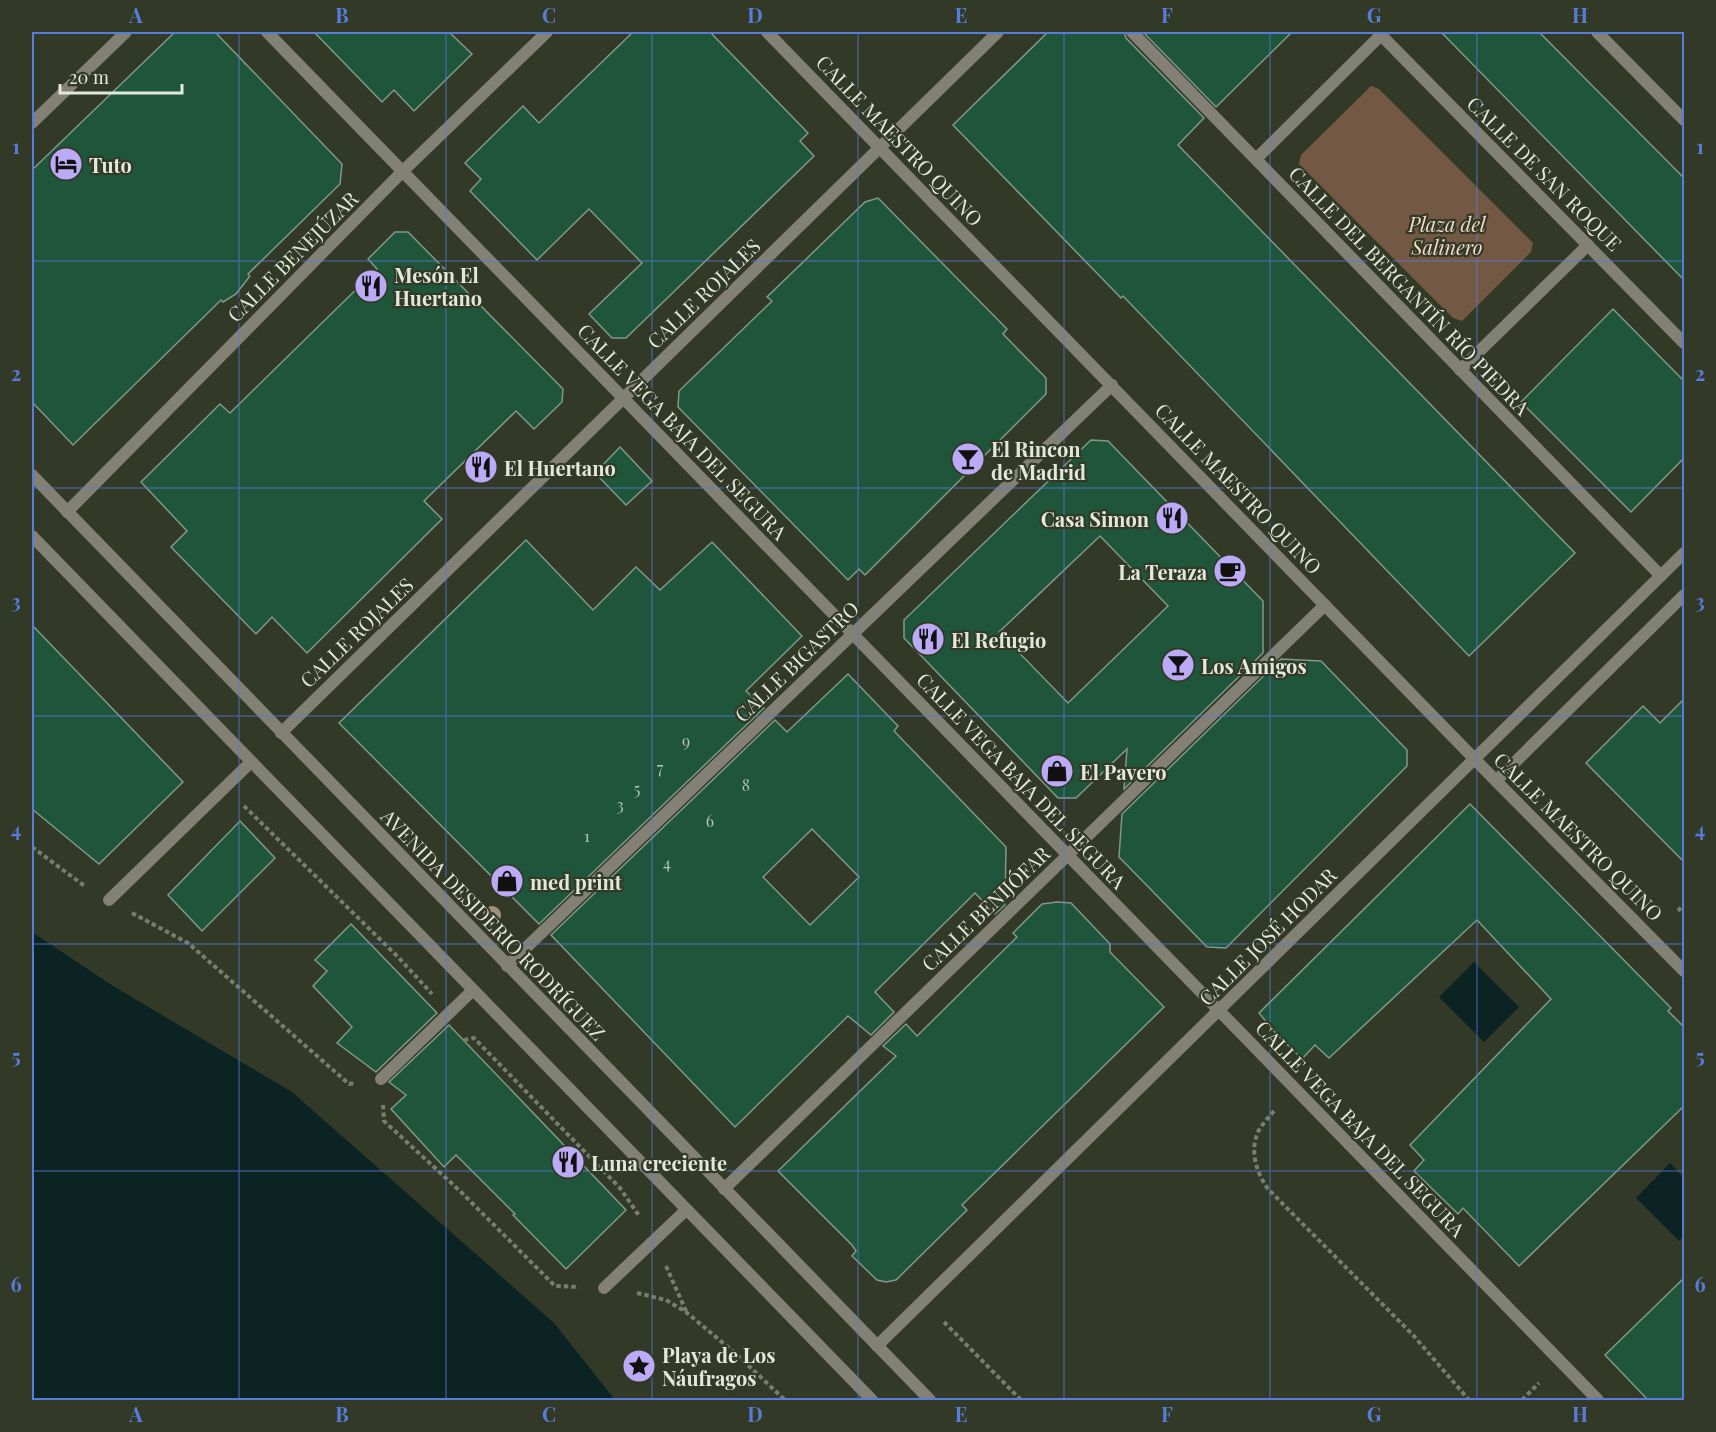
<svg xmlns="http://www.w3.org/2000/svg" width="1716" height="1432" font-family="'Playfair Display',serif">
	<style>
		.green { fill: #735944 }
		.water { fill: #0b2323 }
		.building { fill: #1f563b; stroke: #81988b; stroke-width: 1.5; fill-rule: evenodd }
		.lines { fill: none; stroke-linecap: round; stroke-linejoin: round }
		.path { stroke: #787e6d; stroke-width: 4; stroke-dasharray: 4.5 3; stroke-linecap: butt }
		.service { stroke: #838076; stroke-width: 12 }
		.minor { stroke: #838076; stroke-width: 12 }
		.tertiary { stroke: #838076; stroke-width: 12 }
		.tree { fill: #9d917d }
		.grid { fill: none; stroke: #587cd9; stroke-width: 1.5; stroke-opacity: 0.55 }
		.labels { text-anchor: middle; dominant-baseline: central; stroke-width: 4.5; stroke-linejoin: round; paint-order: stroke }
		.number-label { font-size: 16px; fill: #b2c4b4 }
		.street-label { font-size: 20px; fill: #e3e8dc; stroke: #323926 }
		.poi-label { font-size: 20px; font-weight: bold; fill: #e3e8dc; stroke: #323926; text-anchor: start }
		.park-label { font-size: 20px; font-style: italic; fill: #f5d9c5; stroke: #323926 }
		.neatline { fill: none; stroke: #587cd9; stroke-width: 2 }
		.grid-label { font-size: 20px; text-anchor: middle; font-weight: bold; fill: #587cd9 }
	</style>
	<rect width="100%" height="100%" fill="#323926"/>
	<polygon class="green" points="1371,86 1379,89 1533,243 1531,252 1462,321 1453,318 1299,164 1301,155"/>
	<g class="water">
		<polygon points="32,932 113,986 292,1092 554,1323 615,1400 32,1400"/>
		<polygon points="1474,962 1519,1007 1484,1042 1439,997"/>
		<polygon points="1670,1163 1684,1178 1684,1236 1679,1241 1636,1198"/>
	</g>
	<g class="building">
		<polygon points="175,32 215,32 342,164 340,184 248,274 250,276 236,294 223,302 221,300 73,445 32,402 32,170"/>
		<polygon points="314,32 449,32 472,54 414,111 394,90 382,102"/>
		<polygon points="633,32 710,32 808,133 800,141 814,156 626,338 612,338 589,314 642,263 589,209 537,260 470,191 481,179 465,163 523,106 539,123"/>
		<polygon points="1048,32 1124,32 1126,38 1204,118 1178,145 1575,553 1469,656 1123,296 1121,298 953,125"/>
		<polygon points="1143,32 1292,32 1216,107"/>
		<polygon points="1441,32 1539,32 1684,178 1684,280"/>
		<polygon points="878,198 1007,329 1003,334 1046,378 1046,394 865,575 859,569 848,580 678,407 679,391 772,301 767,297 865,202"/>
		<polygon points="395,232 408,232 563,389 562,402 534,429 516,411 424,501 442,519 307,653 272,617 256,634 171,547 187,531 141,482 220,404 230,413 377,269 368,259"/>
		<polygon points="1613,309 1684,381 1684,458 1631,512 1521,402"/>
		<path d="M1091,440L1108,441L1263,601V653L1124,789L1127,749L1076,798H1058L904,638V620ZM1100,536L1168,606L1068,703L999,632Z"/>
		<polygon points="620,447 652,481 626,505 595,473"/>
		<polygon points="526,540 593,610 636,567 660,590 712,542 802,636 746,691 764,708 539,924 339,723"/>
		<polygon points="32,625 183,782 99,864 32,809"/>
		<polygon points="1281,659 1321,661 1407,750 1407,766 1226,948 1207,947 1119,857 1122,814"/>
		<path d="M848,674L898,726L894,731L1006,847L1005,905L995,914L975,893L875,992L894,1012L871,1035L848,1016L735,1127L551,935L775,720L787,732ZM812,829L859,877L810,925L763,877Z"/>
		<polygon points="1684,699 1684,862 1586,763 1643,706 1660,723"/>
		<polygon points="1470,804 1671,1008 1668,1011 1684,1027 1684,1106 1519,1266 1463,1208 1458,1214 1414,1171 1424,1160 1410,1145 1551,999 1477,920 1329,1058 1315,1045 1302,1059 1277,1035 1259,1013"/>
		<polygon points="240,821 275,858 202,931 168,895"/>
		<polygon points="1057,902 1071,903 1110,944 1110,952 1164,1007 962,1205 967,1210 896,1280 886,1282 877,1280 852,1256 856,1251 852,1245 778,1171 896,1056 883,1046 906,1024 917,1036 1017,937 1013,933 1042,904"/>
		<polygon points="351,924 437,1013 376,1072 337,1043 352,1027 313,986 327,971 315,960"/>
		<polygon points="449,1025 626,1210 566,1269 513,1215 515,1214 456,1155 444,1167 391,1109 406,1095 389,1082"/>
		<polygon points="1684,1278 1684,1401 1649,1401 1605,1355"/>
	</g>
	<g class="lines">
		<g class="path">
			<polyline points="244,806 399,958 432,994"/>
			<polyline points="32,847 86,887"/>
			<polyline points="1678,911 1684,904"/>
			<polyline points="132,913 188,943 349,1084 355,1083"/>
			<polyline points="464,1040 474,1038 620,1188 640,1217"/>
			<polyline points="383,1105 384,1121 460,1191 555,1286 579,1287"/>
			<path d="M1274,1111C1269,1117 1263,1123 1259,1130C1249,1150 1256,1172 1268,1189L1413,1335L1469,1400"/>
			<polyline points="666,1266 686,1311"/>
			<polyline points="637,1293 666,1300 686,1312 735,1353 785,1400"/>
			<polyline points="944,1322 1021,1400"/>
			<polyline points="1522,1400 1539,1383"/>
		</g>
		<polyline class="service" points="604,1288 686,1210"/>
		<g class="minor">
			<polyline points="267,32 1598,1400"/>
			<polyline points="767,32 1496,781 1684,971"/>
			<polyline points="1132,32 1661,576"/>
			<polyline points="1378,32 1684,343"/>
			<polyline points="1597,32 1684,120"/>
			<polyline points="32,123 126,32"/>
			<polyline points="1256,159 1381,35"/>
			<polyline points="1460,370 1588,245"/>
			<polyline points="67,512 403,171 547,32"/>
			<polyline points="281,733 998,32"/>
			<polyline points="1496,781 1684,595"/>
			<polyline points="109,900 251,762"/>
			<polyline points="507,966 1112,385"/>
			<polyline points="381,1079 473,990"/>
			<polyline points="724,1189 1325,605"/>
			<polyline points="877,1346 1684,553"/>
		</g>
		<g class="tertiary">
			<polyline points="32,475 930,1400"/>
			<polyline points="32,536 872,1400"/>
		</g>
	</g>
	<circle class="tree" cx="492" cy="915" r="9"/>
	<path class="grid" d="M239,32V1400M446,32V1400M652,32V1400M858,32V1400M1064,32V1400M1270,32V1400M1477,32V1400M32,261H1684M32,488H1684M32,716H1684M32,944H1684M32,1171H1684"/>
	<defs>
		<symbol id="hotel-disc" viewBox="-11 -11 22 22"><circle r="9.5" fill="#bbaaf6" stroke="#323926"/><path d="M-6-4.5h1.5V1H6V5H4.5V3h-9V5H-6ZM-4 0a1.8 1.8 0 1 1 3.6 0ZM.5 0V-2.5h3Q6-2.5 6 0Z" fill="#111"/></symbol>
		<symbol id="restaurant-disc" viewBox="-11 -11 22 22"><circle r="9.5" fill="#bbaaf6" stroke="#323926"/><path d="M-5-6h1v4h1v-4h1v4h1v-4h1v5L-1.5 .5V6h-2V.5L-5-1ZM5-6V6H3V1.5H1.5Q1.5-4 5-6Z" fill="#111"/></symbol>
		<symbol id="bar-disc" viewBox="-11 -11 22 22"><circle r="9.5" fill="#bbaaf6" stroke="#323926"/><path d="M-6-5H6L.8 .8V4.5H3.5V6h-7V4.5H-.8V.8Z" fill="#111"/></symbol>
		<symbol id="cafe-disc" viewBox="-11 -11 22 22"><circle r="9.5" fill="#bbaaf6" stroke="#323926"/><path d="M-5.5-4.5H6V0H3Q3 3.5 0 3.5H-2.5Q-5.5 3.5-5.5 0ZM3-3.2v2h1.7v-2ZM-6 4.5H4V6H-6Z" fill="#111"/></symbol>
		<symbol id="shop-disc" viewBox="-11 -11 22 22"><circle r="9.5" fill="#bbaaf6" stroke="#323926"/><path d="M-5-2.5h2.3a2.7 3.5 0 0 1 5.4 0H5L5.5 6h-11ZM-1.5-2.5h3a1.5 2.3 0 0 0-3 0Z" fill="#111"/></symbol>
		<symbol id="sight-disc" viewBox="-11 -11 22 22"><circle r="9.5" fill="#bbaaf6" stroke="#323926"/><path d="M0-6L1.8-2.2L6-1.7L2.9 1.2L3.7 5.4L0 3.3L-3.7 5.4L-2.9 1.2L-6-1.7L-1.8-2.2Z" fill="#111"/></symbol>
	</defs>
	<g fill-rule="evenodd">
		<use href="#hotel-disc" x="47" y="145" width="38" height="38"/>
		<use href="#restaurant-disc" x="352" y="267" width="38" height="38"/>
		<use href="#bar-disc" x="949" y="440" width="38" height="38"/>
		<use href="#restaurant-disc" x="462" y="448" width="38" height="38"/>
		<use href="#restaurant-disc" x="1153" y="499" width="38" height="38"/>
		<use href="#cafe-disc" x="1211" y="552" width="38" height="38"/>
		<use href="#restaurant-disc" x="909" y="620" width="38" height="38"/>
		<use href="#bar-disc" x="1159" y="646" width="38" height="38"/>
		<use href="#shop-disc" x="1038" y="752" width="38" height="38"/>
		<use href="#shop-disc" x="488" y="862" width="38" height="38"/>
		<use href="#restaurant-disc" x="549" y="1143" width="38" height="38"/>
		<use href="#sight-disc" x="620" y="1347" width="38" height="38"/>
	</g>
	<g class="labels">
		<g class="number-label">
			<text x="686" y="740">9</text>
			<text x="660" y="767">7</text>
			<text x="746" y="784">8</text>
			<text x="637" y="788">5</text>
			<text x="620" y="804">3</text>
			<text x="710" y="820">6</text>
			<text x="587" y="835">1</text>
			<text x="667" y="862">4</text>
		</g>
		<g class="street-label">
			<text transform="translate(900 140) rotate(46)">CALLE MAESTRO QUINO</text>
			<text transform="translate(1545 173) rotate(45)">CALLE DE SAN ROQUE</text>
			<text transform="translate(292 256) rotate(-45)">CALLE BENEJÚZAR</text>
			<text transform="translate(1410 290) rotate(46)">CALLE DEL BERGANTÍN RÍO PIEDRA</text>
			<text transform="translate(703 293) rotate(-44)">CALLE ROJALES</text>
			<text transform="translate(683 431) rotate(46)">CALLE VEGA BAJA DEL SEGURA</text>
			<text transform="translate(1239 488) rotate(46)">CALLE MAESTRO QUINO</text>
			<text transform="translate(356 632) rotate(-44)">CALLE ROJALES</text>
			<text transform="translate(796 661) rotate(-44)">CALLE BIGASTRO</text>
			<text transform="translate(1022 780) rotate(46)">CALLE VEGA BAJA DEL SEGURA</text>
			<text transform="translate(1579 836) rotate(45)">CALLE MAESTRO QUINO</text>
			<text transform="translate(985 908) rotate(-44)">CALLE BENIJÓFAR</text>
			<text transform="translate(494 924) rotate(46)">AVENIDA DESIDERIO RODRÍGUEZ</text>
			<text transform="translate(1267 936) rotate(-45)">CALLE JOSÉ HODAR</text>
			<text transform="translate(1361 1128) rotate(46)">CALLE VEGA BAJA DEL SEGURA</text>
		</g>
		<g class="poi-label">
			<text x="89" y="164">Tuto</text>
			<text x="394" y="274">Mesón El<tspan x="394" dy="23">Huertano</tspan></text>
			<text x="991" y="448">El Rincon<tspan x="991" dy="23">de Madrid</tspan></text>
			<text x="504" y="467">El Huertano</text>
			<text x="1149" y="518" text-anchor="end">Casa Simon</text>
			<text x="1207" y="571" text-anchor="end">La Teraza</text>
			<text x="951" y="639">El Refugio</text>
			<text x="1201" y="665">Los Amigos</text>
			<text x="1080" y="771">El Pavero</text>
			<text x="530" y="881">med print</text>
			<text x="591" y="1162">Luna creciente</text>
			<text x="662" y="1354">Playa de Los<tspan x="662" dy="23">Náufragos</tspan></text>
		</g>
		<g class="park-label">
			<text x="1447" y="223">Plaza del<tspan x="1447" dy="23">Salinero</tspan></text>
		</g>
	</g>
	<rect width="1716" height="1432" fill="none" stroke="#323926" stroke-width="66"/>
	<path d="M60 84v9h122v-9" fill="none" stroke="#e3e8dc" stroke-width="3"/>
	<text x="69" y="84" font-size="18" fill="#e3e8dc" stroke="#323926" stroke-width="4.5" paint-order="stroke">20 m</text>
	<rect x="33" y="33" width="1650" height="1366" class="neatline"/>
	<g class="grid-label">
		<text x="136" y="23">A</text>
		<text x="342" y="23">B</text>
		<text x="549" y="23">C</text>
		<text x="755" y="23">D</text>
		<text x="961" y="23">E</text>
		<text x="1167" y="23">F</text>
		<text x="1374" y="23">G</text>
		<text x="1580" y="23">H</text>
		<text x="16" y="154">1</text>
		<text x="1700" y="154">1</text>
		<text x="16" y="381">2</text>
		<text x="1700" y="381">2</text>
		<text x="16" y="609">3</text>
		<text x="1700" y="609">3</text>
		<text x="16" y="837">4</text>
		<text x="1700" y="837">4</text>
		<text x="16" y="1064">5</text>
		<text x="1700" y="1064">5</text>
		<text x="16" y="1292">6</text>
		<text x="1700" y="1292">6</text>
		<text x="136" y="1422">A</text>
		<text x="342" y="1422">B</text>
		<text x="549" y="1422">C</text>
		<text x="755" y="1422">D</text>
		<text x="961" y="1422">E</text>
		<text x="1167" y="1422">F</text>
		<text x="1374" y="1422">G</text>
		<text x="1580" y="1422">H</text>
	</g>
</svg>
